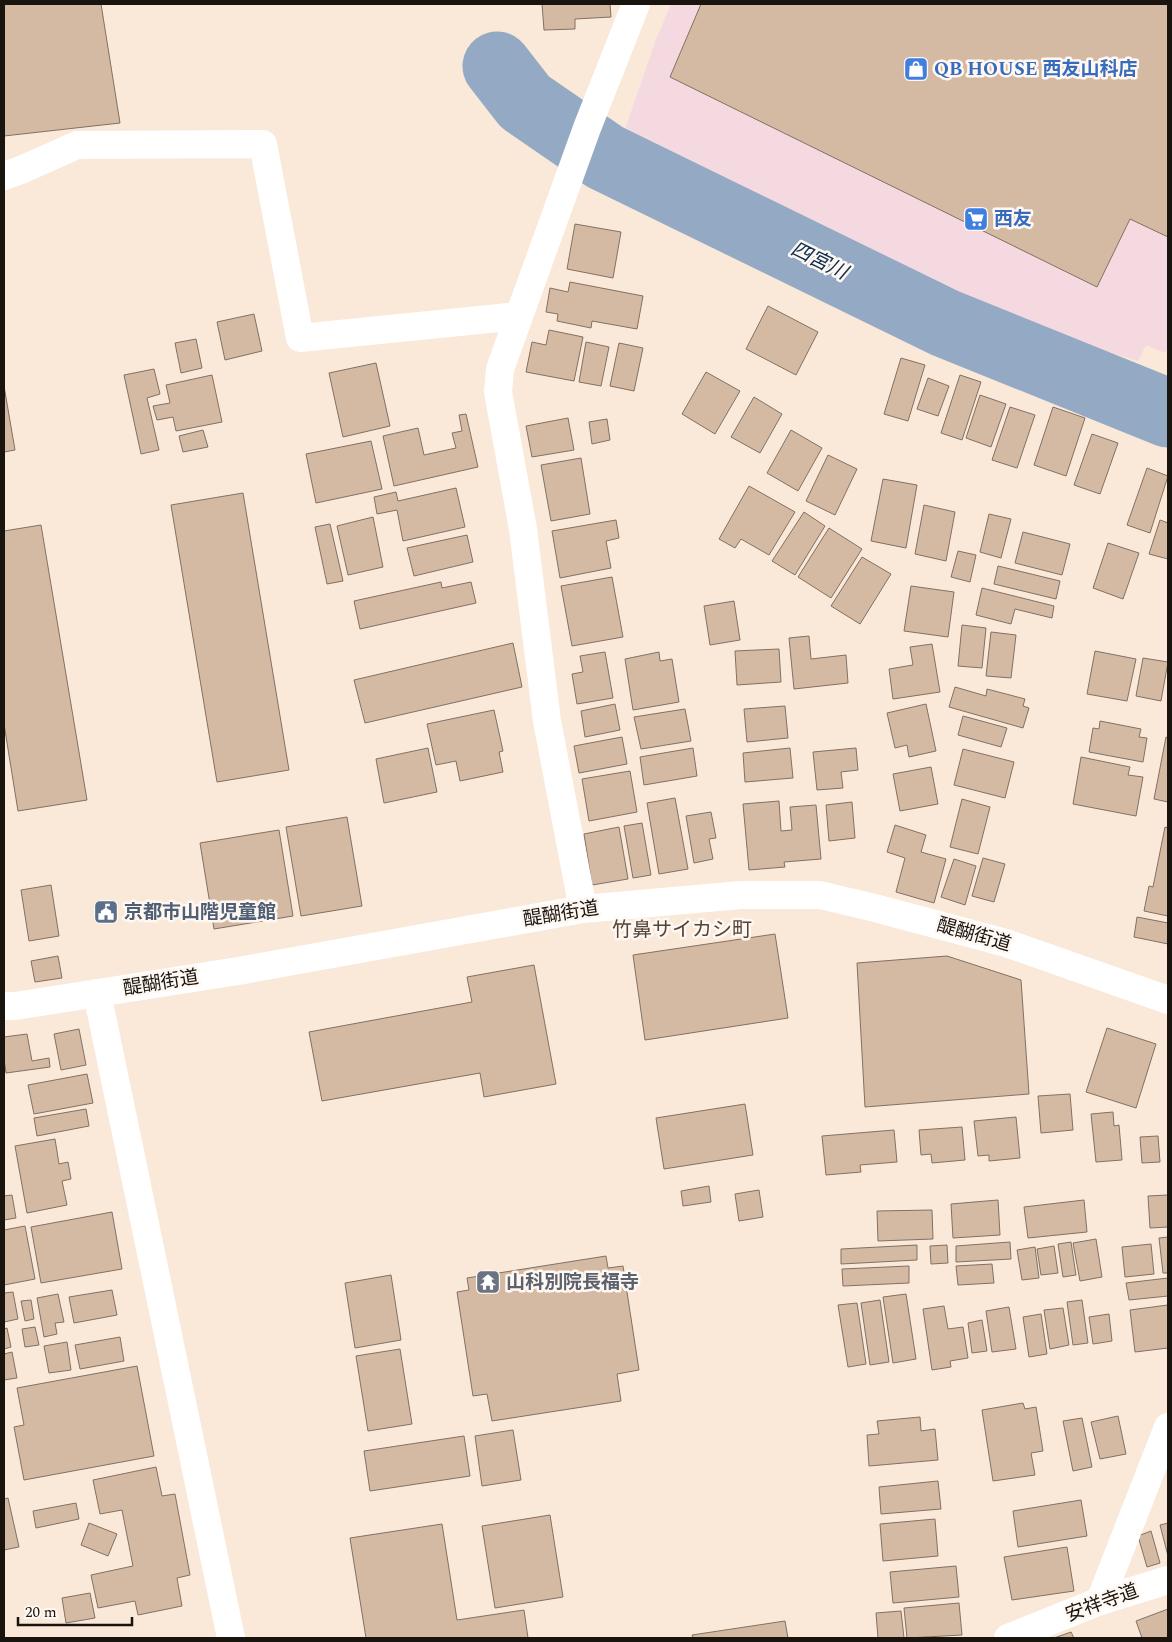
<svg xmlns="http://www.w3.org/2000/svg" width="1172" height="1642" font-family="Spectral,'Noto Sans JP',serif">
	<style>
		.commercial { fill: #f4dae0 }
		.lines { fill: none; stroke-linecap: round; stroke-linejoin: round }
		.river { stroke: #94aac4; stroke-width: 69 }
		.building { fill: #d5baa3; stroke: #817164 }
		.street { stroke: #fff; stroke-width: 28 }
		.secondary { stroke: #fff; stroke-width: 28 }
		.labels { text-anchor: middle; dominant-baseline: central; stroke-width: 5; stroke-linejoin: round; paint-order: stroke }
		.shop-label { font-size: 19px; font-weight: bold; fill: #366cbe; stroke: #fff7f1; text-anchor: start }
		.service-label { font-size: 19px; font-weight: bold; fill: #4e5e75; stroke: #fff7f1; text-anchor: start }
		.street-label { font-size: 19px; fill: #1a140f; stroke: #fff7f1 }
		.worship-label { font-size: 19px; font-weight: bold; fill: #5b616d; stroke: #fff7f1; text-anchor: start }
		.water-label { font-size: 20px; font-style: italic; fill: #0d2f52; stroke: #fff7f1 }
		.neighbourhood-label { font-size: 20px; fill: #534437; stroke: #fff7f1 }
	</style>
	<rect width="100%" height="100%" fill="#fae8d8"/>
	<polygon class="commercial" points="671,4 1168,4 1168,347 1165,353 1146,345 1138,361 1083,344 948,298 621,141 655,42"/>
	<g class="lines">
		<polyline class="river" points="497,66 525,102 605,157 945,323 1168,413"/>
	</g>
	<g class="building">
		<polygon points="4,4 101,4 120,123 4,136"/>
		<polygon points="542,4 610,4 611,17 575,19 575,29 544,30"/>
		<polygon points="701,4 1168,4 1168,237 1130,219 1097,287 670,77"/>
		<polygon points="575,224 621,232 613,278 567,269"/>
		<polygon points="570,282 643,296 637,329 592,321 591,328 557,321 558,314 546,312 550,288 568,292"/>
		<polygon points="768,306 818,332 796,375 746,349"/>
		<polygon points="254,314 262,351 225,360 217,322"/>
		<polygon points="549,330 583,337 574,381 526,372 532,342 546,345"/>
		<polygon points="196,339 202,368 181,373 175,343"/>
		<polygon points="586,342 609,347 601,386 579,382"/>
		<polygon points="619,343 643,348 634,391 610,386"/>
		<polygon points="901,358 925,365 908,421 884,414"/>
		<polygon points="376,363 390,426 343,437 329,373"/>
		<polygon points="154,369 160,394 147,398 159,450 141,454 124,375"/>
		<polygon points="706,372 740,391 715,434 682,414"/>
		<polygon points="212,375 222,422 176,431 173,417 157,420 153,406 170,403 166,385"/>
		<polygon points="960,375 981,382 962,440 941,433"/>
		<polygon points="928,378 949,386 938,416 917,409"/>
		<polygon points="4,386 15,450 4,452"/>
		<polygon points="980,395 1006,404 991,447 966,438"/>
		<polygon points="754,397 782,414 760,453 731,437"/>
		<polygon points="1010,407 1035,415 1017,468 992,460"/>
		<polygon points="1053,407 1085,418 1066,476 1034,465"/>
		<polygon points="466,414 478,467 394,486 383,436 418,428 424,455 456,448 452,433 462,431 459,415"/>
		<polygon points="568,418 574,450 532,457 526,426"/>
		<polygon points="607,419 610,440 592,444 589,422"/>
		<polygon points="203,430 208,447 183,452 179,436"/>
		<polygon points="791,430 822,448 798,491 767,473"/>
		<polygon points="1092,434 1118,443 1100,494 1074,485"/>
		<polygon points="371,441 382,489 316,503 306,454"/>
		<polygon points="828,455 857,469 835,515 806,501"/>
		<polygon points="581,458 590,514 551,521 541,465"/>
		<polygon points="1147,468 1168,476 1150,533 1127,525"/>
		<polygon points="883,479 917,485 906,548 871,541"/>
		<polygon points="749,486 795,512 769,555 741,539 735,548 719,539"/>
		<polygon points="456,488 465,527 403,541 397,510 377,514 374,497 396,492 398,501"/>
		<polygon points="243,493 289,770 217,782 171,505"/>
		<polygon points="924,505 955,512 946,561 915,554"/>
		<polygon points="804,512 825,526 795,575 772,561"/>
		<polygon points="989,514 1011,519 1001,558 980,552"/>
		<polygon points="373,517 383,567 348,575 337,526"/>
		<polygon points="616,520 619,538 606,541 611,568 560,578 552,531"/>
		<polygon points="1160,520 1168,523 1168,559 1149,554"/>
		<polygon points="330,524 343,581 327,584 315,527"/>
		<polygon points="41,525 87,800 18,811 4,724 4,531"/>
		<polygon points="829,528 862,549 831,598 798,577"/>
		<polygon points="1023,532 1070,544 1062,575 1015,563"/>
		<polygon points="467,535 473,562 414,576 407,548"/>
		<polygon points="1108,543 1139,553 1123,599 1093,588"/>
		<polygon points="958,551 976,555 970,582 951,577"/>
		<polygon points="862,557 891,574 860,624 831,606"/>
		<polygon points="998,566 1060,581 1056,599 994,584"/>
		<polygon points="612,577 623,637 572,646 561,586"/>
		<polygon points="441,582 442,588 471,582 476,603 360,629 354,601"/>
		<polygon points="911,586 954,592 948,637 904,631"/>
		<polygon points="982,588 1054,606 1052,618 1015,609 1011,624 976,615"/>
		<polygon points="734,601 740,640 710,645 704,606"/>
		<polygon points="962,625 986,628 982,668 958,666"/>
		<polygon points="991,632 1016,635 1011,678 986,676"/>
		<polygon points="809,636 811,659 846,655 848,683 794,689 789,638"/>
		<polygon points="513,643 522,687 365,723 354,680"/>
		<polygon points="932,644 940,692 893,699 889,669 913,665 910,647"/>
		<polygon points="779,649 781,682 737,685 735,651"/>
		<polygon points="1095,651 1136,659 1127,701 1087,694"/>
		<polygon points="605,652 613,698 577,704 572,674 583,672 580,656"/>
		<polygon points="659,652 660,661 672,659 679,702 633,710 625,659"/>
		<polygon points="1143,658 1168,662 1161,701 1136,696"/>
		<polygon points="955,687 986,696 987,689 1025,699 1023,706 1029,708 1023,728 949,707"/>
		<polygon points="615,704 620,730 585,737 581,711"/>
		<polygon points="926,704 936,751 909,757 907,745 895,748 887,713"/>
		<polygon points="785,706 788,738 747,742 744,709"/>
		<polygon points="685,709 691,741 641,749 634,717"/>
		<polygon points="494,710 503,751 499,752 503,772 460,781 456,761 436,765 427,724"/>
		<polygon points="963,716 1007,728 1001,747 958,735"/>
		<polygon points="1100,721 1141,729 1139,737 1147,738 1143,762 1089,752 1093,728 1099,729"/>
		<polygon points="622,737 627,764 579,773 574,746"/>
		<polygon points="1166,737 1168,738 1168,802 1154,799"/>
		<polygon points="428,748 437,792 384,803 376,759"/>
		<polygon points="693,748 697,776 644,785 640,757"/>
		<polygon points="790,748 793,778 745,782 743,753"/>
		<polygon points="856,748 858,770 841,772 843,788 817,790 813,752"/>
		<polygon points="963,749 1014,762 1005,798 954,785"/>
		<polygon points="1081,757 1130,767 1128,775 1143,777 1136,816 1073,804"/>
		<polygon points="931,767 938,804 900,811 893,774"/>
		<polygon points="630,771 637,812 589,821 582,779"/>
		<polygon points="675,798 688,869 659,874 647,803"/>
		<polygon points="962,799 990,807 978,854 950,847"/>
		<polygon points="779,801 781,831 792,830 790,807 816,805 821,859 784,862 785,867 749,870 743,804"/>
		<polygon points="852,802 855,838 829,841 826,805"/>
		<polygon points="711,812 716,838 709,839 713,859 694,863 686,816"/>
		<polygon points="347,817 362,906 301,916 286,827"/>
		<polygon points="642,823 651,875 633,878 624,826"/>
		<polygon points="895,825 926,835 921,852 946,859 934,903 896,892 905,858 887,852"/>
		<polygon points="619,827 628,879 592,885 584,834"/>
		<polygon points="1165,827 1168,828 1168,916 1144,911 1149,886 1153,887"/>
		<polygon points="279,830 293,916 214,929 200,843"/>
		<polygon points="983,858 1005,864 994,902 972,896"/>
		<polygon points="954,859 976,866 965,905 941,897"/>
		<polygon points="51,885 59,936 29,941 21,890"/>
		<polygon points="1137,917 1168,923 1168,944 1134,937"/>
		<polygon points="775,934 788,1018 645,1040 633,955"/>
		<polygon points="58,956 62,978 35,982 31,961"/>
		<polygon points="947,956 1021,980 1029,1094 865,1107 857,963"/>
		<polygon points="534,965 556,1084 484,1097 480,1073 322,1101 309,1032 472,1002 467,977"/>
		<polygon points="1107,1028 1156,1044 1136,1108 1086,1092"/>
		<polygon points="79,1029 86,1065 61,1070 54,1034"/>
		<polygon points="27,1034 32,1061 49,1058 50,1067 6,1073 4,1059 4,1037"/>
		<polygon points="87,1074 93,1103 34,1114 28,1085"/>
		<polygon points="1070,1094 1073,1130 1041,1133 1038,1096"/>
		<polygon points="745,1104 753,1155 664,1169 656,1118"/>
		<polygon points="86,1109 89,1126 37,1136 34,1118"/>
		<polygon points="1113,1112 1114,1126 1119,1125 1122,1160 1096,1162 1091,1114"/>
		<polygon points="1016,1117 1020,1158 989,1161 989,1155 978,1156 974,1121"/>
		<polygon points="962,1127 965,1160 932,1163 931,1154 921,1155 919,1130"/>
		<polygon points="894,1130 897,1162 860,1165 861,1172 826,1175 822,1136"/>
		<polygon points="1158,1136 1160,1162 1142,1163 1140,1137"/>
		<polygon points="55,1139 59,1164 68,1162 71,1179 62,1181 67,1205 27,1213 15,1146"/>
		<polygon points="709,1186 711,1202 683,1206 681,1191"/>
		<polygon points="759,1190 763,1217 739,1221 735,1194"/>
		<polygon points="12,1195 16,1218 4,1220 4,1196"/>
		<polygon points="1168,1195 1168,1227 1150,1228 1148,1196"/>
		<polygon points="998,1200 1000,1235 953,1238 951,1204"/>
		<polygon points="1084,1200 1087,1232 1028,1238 1024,1207"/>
		<polygon points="932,1210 933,1239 878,1241 877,1211"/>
		<polygon points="112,1212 122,1269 41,1283 31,1227"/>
		<polygon points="25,1226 35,1279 4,1285 4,1230"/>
		<polygon points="1168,1237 1168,1273 1163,1273 1159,1238"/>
		<polygon points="1096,1239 1102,1277 1080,1281 1073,1243"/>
		<polygon points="1010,1242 1011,1259 956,1262 956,1246"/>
		<polygon points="1071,1242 1076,1275 1063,1277 1058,1244"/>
		<polygon points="1151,1244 1154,1274 1125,1277 1122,1247"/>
		<polygon points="917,1245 917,1260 841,1264 841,1249"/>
		<polygon points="947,1245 948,1263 931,1264 930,1246"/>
		<polygon points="1054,1246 1058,1273 1041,1275 1037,1249"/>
		<polygon points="1035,1247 1039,1278 1022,1280 1017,1250"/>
		<polygon points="606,1256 608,1268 623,1266 639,1370 617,1374 621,1401 492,1421 487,1394 473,1396 457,1292 469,1290 467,1278"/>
		<polygon points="992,1264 994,1283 958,1285 956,1266"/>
		<polygon points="909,1266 909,1283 843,1286 842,1269"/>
		<polygon points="391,1275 401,1340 355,1348 345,1283"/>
		<polygon points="1168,1278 1168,1296 1129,1300 1126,1283"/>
		<polygon points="112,1290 117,1315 74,1323 69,1297"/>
		<polygon points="13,1292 18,1319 4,1322 4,1293"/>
		<polygon points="58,1294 64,1322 55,1323 57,1334 44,1337 37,1298"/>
		<polygon points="906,1294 916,1359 893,1363 883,1297"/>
		<polygon points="31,1300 34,1319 25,1321 21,1301"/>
		<polygon points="880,1300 889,1362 870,1365 861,1303"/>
		<polygon points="1082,1300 1088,1343 1073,1345 1067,1302"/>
		<polygon points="857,1303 866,1364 848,1367 838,1305"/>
		<polygon points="1168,1305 1168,1348 1135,1352 1130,1310"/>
		<polygon points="944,1306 948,1329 963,1327 968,1358 950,1361 951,1367 932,1370 923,1309"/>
		<polygon points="1009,1307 1016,1349 992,1352 986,1311"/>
		<polygon points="1063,1308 1069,1345 1050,1349 1044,1310"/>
		<polygon points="1041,1314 1047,1354 1029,1357 1023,1317"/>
		<polygon points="1109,1314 1112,1341 1093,1344 1089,1317"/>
		<polygon points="982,1320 987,1351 972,1353 968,1323"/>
		<polygon points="35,1327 39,1345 25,1347 22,1329"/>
		<polygon points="7,1328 11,1347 4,1349 4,1329"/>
		<polygon points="120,1337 124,1361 80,1369 75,1345"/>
		<polygon points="67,1342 71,1370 49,1373 44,1346"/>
		<polygon points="400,1349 412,1424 368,1431 356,1356"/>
		<polygon points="12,1352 17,1378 4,1380 4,1354"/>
		<polygon points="137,1366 154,1456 24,1480 14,1427 24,1425 17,1388"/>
		<polygon points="1023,1403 1025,1409 1036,1407 1043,1451 1031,1453 1035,1475 993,1481 982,1410"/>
		<polygon points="1118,1416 1126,1454 1100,1459 1091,1422"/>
		<polygon points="920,1417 921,1431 935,1429 938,1460 869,1466 867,1435 879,1434 877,1421"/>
		<polygon points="1082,1418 1092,1467 1073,1471 1063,1421"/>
		<polygon points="513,1430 521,1480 482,1486 475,1436"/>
		<polygon points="464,1436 470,1476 370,1491 364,1451"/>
		<polygon points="156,1467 162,1496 175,1494 190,1575 177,1578 182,1606 138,1615 135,1601 98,1608 91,1575 133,1566 122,1510 100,1514 93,1480"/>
		<polygon points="938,1481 941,1509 881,1514 879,1487"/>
		<polygon points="8,1498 19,1547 4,1550 4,1499"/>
		<polygon points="1081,1500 1087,1536 1018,1547 1013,1511"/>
		<polygon points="76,1503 79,1519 36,1528 33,1511"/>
		<polygon points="550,1515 563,1597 495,1608 482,1526"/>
		<polygon points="935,1519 938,1556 883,1561 880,1524"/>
		<polygon points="89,1523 117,1534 108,1556 81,1545"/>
		<polygon points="1168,1523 1168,1556 1160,1525"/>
		<polygon points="442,1524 457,1620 524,1610 528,1638 366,1638 350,1538"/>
		<polygon points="1151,1531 1160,1563 1147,1567 1138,1536"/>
		<polygon points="1067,1547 1074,1591 1012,1600 1004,1557"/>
		<polygon points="956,1566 959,1597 893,1603 890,1572"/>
		<polygon points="90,1593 95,1618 66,1623 62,1598"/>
		<polygon points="959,1603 962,1635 907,1638 904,1608"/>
		<polygon points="1168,1609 1168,1638 1142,1638 1136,1621"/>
		<polygon points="901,1611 904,1638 878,1638 876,1613"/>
		<polygon points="785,1621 788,1638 693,1638 692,1635"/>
		<polygon points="1071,1632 1074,1638 1054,1638"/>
	</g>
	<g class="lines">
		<g class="street">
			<polyline points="4,176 21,170 77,145 263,144 300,338 519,316"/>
			<polyline points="583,909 547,721 523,529 498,392 500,369 587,128 636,4"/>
			<polyline points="97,993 231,1638"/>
			<polyline points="1100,1601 1168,1427"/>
			<polyline points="1100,1601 1168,1580"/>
		</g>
		<g class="secondary">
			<polyline points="4,1006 15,1006 238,971 583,909 741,895 820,895 875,908 1006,943 1168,1000"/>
			<polyline points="1008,1638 1100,1601"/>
		</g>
	</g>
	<defs>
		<symbol id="shop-square" viewBox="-11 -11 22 22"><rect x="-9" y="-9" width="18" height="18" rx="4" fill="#3f7fe0" stroke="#fff7f1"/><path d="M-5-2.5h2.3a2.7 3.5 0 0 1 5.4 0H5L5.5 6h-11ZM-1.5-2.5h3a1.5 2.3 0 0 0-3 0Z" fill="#fff"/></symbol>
		<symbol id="supermarket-square" viewBox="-11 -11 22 22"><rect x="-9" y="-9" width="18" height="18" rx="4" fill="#3f7fe0" stroke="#fff7f1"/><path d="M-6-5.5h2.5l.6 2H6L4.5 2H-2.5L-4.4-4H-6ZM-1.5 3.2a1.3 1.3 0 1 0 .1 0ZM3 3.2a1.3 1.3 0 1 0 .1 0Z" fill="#fff"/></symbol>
		<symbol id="civic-square" viewBox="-11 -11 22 22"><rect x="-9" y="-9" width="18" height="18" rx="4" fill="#5c6f8a" stroke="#fff7f1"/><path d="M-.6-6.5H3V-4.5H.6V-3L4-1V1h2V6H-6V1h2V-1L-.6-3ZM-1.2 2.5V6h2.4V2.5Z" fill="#fff"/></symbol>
		<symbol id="temple-square" viewBox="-11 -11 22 22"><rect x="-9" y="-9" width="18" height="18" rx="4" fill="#6b7280" stroke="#fff7f1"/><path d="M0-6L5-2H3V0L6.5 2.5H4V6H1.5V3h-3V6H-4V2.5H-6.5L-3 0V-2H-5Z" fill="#fff"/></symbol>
	</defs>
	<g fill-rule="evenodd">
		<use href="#shop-square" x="902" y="55" width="28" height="28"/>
		<use href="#supermarket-square" x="962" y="205" width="28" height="28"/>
		<use href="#civic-square" x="92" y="898" width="28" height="28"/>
		<use href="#temple-square" x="474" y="1268" width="28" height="28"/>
	</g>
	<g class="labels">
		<g class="shop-label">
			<text x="934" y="69">QB HOUSE 西友山科店</text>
			<text x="994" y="219">西友</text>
		</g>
		<g class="service-label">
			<text x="124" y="912">京都市山階児童館</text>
		</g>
		<g class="street-label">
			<text transform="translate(561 914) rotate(-9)">醍醐街道</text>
			<text transform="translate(974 935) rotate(16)">醍醐街道</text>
			<text transform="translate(161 983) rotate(-9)">醍醐街道</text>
			<text transform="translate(1102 1603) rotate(-20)">安祥寺道</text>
		</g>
		<g class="worship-label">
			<text x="506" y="1282">山科別院長福寺</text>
		</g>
		<g class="water-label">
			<text transform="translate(819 261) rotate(26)">四宮川</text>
		</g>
		<g class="neighbourhood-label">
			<text x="682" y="930">竹鼻サイカシ町</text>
		</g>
	</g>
	<rect width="1172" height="1642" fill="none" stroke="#1a140f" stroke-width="10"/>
	<path d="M18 1617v8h114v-8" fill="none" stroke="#1a140f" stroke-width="2.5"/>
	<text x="25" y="1617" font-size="15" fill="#1a140f" stroke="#fff7f1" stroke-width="4" paint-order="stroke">20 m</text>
</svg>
